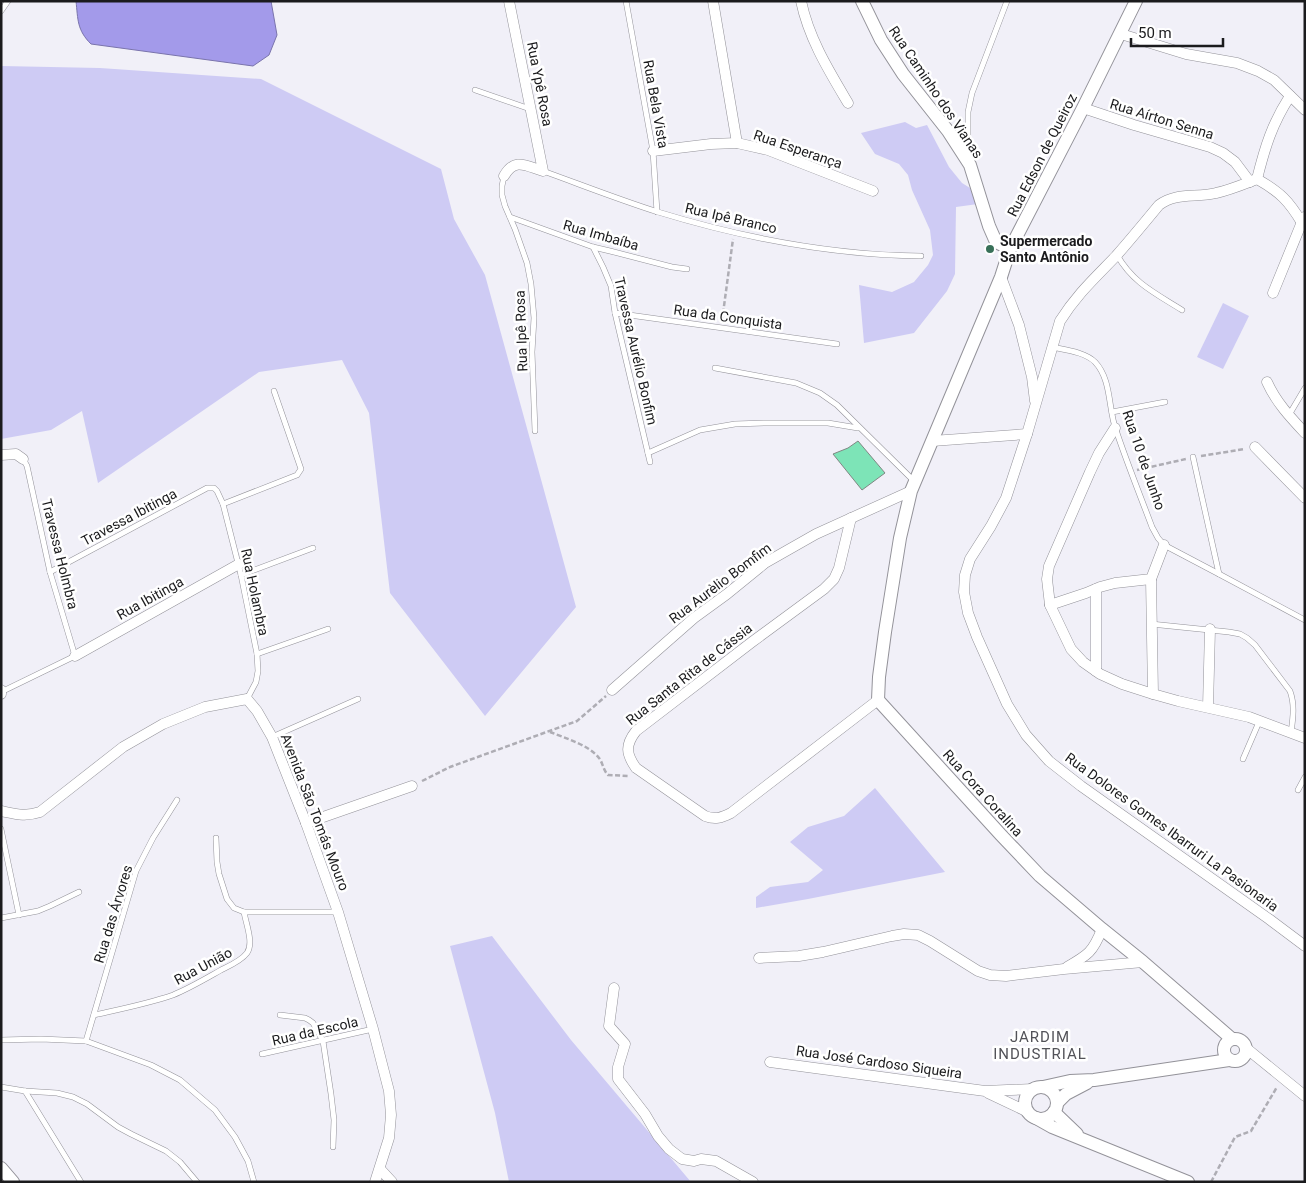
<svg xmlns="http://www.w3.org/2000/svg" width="1306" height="1183" font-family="Roboto,sans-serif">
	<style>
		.green { fill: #cecbf4 }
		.water { fill: #a39aea; stroke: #7a74ac }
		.building { fill: #7de4b7; stroke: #808783 }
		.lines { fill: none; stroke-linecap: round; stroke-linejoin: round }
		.service-casing { stroke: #939299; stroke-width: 6 }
		.minor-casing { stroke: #939299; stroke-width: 11 }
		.tertiary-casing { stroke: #939299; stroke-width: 14 }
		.path { stroke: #aeadb4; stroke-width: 2.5; stroke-dasharray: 5 2.5; stroke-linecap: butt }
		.service { stroke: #fff; stroke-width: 5 }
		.minor { stroke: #fff; stroke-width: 10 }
		.tertiary { stroke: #fff; stroke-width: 12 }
		.poi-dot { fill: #387058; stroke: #fff; stroke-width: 2 }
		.labels { text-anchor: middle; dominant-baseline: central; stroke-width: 5; stroke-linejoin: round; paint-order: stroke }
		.street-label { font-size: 14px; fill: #1b1b1d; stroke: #fff }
		.poi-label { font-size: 14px; font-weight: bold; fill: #1b1b1d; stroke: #fff; text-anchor: start }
		.neighbourhood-label { font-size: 15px; letter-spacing: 1px; fill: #525258; stroke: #fff }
	</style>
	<rect width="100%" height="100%" fill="#f1f0f8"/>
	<g class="green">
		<polygon points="1,66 100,68 261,79 441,169 454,219 485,275 576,607 485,716 390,593 369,413 342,360 259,372 98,483 82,411 51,430 1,439"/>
		<polygon points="905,122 916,128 927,125 949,167 962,183 970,188 978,204 956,207 955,274 947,291 914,333 864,343 859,285 892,292 914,282 928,265 933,255 930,230 912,190 908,175 899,164 875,154 861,133"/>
		<polygon points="1223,303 1249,316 1223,369 1197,357"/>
		<polygon points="875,788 945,872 808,899 756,908 756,897 770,887 808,882 823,870 790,842 808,827 844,816"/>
		<polygon points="492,936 571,1040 691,1182 509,1182 495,1113 450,946"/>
	</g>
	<path class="water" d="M76,1H271L277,35L269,55L253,66L91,44C77,30 78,20 76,1Z"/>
	<polygon class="building" points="858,441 885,473 862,490 833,454 848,448"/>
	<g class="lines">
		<defs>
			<g id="service">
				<polyline points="626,1 653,151 657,212"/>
				<polyline points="1,11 8,1"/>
				<polyline points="475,90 530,109"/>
				<polyline points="969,157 968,135 968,112 972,93 1007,1"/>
				<path d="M543,171C582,185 620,200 658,212C743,238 833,255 921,256"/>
				<polyline points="504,176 502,186 502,195 505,206 515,229 527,263 531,284 534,318 532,352 535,431"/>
				<polyline points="510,217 593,247 610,251 672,267 687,269"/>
				<polyline points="593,247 603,267 611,286 615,313 650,462"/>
				<path d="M1117,255C1133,283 1155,293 1182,310"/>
				<polyline points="615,313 837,344"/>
				<path d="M1052,347C1066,350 1085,352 1095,362C1112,380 1108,409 1116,430C1127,463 1140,495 1152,527L1158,538L1164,545L1219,574L1305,620"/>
				<polyline points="715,368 796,383 820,393 837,405 914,481"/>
				<polyline points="1112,412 1165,402"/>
				<polyline points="1289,415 1305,388"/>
				<polyline points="648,453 700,430 735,424 764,423 828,423 858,428"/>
				<polyline points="1193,457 1219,574"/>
				<polyline points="223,504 297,475 301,469 274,391"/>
				<polyline points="50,572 207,488 214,488 217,491 223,504 241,575 257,654 258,671 256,682 247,699"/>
				<polyline points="241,575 313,548"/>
				<path d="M1151,624L1229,632L1240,634L1247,638L1255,645L1290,691C1295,705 1293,718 1291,733"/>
				<polyline points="257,654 328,629"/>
				<polyline points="1,692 75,656 50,572 27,466 23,459"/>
				<polyline points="272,737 358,699"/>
				<polyline points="1243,759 1259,722"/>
				<polyline points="1298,790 1305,777"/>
				<polyline points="1,829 19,915"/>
				<polyline points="216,838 217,862 219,874 227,899 234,908 244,912"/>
				<polyline points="1,918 38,911 50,906 79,892"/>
				<path d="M94,1015C121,1009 147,1004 173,995C190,988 205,979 221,970C229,966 241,961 247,953C254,943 246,924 244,912H338"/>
				<polyline points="280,1015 305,1018 309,1020 313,1023 323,1041 331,1094 334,1120 333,1147"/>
				<polyline points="1,1040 41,1039 86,1041 151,1065 180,1080 215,1110 235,1137 248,1161 254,1182"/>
				<polyline points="86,1041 136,871 153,838 177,800"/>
				<polyline points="262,1054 373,1029"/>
				<polyline points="1,1087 25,1091 57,1093 73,1097 87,1104 118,1127 131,1134 166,1151 180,1162 197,1182"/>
				<polyline points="25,1091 81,1182"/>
			</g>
			<g id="minor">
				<polyline points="713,1 737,143"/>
				<path d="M801,1C809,39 829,71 848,103"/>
				<polyline points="1121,34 1186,54 1237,63 1258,71 1274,80 1305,110"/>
				<polyline points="1083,108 1134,125 1210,147 1223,153 1235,162 1250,182"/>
				<polyline points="653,151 711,144 737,143 768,150 873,191"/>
				<path d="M504,176C515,157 526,166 543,171L509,1"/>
				<path d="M1257,179C1265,147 1272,124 1290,96"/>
				<path d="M1305,224L1302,223C1289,201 1280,192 1257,179C1244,184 1230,190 1216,193C1195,198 1177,192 1159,205C1145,222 1131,239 1116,256C1095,278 1077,294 1060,321L1027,434L1006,498L991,526L970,559L965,575L964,592L968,613L977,637L1007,704L1026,735L1049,761L1081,786L1269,919L1305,946"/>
				<polyline points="1001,277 1019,325 1032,377 1035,401"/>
				<polyline points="1273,293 1304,217"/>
				<path d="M1267,382C1276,402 1290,417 1305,433"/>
				<polyline points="1115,428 1099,453 1090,472 1049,566 1047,579 1050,605 1071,649 1083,662 1100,674 1122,684 1153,694 1178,701 1249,717 1305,738"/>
				<polyline points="932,441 1027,434"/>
				<polyline points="1255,447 1305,498"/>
				<polyline points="1,455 16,454 23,459"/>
				<path d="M851,518L839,568L834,579L824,589L752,642L636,731C625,745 626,754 636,768L705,816C715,820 721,818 731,813L878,700"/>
				<polyline points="1151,579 1153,694"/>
				<polyline points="1096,589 1096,671"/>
				<polyline points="1050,605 1086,593 1100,587 1115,583 1151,579 1164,545"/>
				<polyline points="75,656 239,564"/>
				<polyline points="1,690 1,694"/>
				<polyline points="612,690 694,618 727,594 765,563 816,534 911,491"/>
				<polyline points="1208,707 1210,629"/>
				<path d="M1,811C16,814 25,817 40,812L123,747L163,724L205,707L247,699L257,711L272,737L306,823L338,912L373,1029L389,1091L391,1115L389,1138L375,1182"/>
				<polyline points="306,823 412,786"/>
				<polyline points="759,958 799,956 823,952 892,936 904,934 918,935 930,941 978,971 990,975 1006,976 1064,969 1143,962"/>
				<path d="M1067,967C1088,955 1093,952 1102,929"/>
				<polyline points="614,988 609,1026 625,1044 618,1067 618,1079 645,1114 658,1136 669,1149 682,1159 694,1161 701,1159 716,1161 753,1182"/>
				<polyline points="1246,1048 1305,1096"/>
				<polyline points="770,1062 985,1091 1033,1089"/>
				<polyline points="988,1093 1028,1112"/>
				<polyline points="380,1169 392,1182"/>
			</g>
			<g id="tertiary">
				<polyline points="862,1 881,40 903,74 948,131 970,165 989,226 996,242 1010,249"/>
				<polyline points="1136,1 1083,108 1010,249 1001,277 911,491 900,538 885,632 879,677 878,700 1001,835 1040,876 1102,929 1143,962 1232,1039"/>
				<circle cx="1235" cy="1050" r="11"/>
				<polyline points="1043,1087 1070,1081 1094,1080 1229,1060"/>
				<circle cx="1041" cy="1103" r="16"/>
				<polyline points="1057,1103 1066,1094 1087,1083"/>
				<polyline points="1054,1112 1077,1134"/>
				<polyline points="1036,1118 1052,1127 1188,1182"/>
				<polyline points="1,1168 13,1182"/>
			</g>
		</defs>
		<use href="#service" class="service-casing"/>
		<use href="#minor" class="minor-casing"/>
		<use href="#tertiary" class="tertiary-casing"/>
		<g class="path">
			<polyline points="722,321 733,239"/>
			<polyline points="1201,456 1245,449"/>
			<polyline points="1137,470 1186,459"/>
			<path d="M550,732C565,738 589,745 599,758C603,763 603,770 608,775L629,776"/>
			<polyline points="422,781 450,767 577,721 606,696"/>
			<polyline points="1211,1182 1235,1137 1251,1131 1277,1087"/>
		</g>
		<use href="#service" class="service"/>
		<use href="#minor" class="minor"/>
		<use href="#tertiary" class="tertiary"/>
	</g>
	<circle class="poi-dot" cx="990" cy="249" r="5"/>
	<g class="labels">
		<g class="street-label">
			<text transform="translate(540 84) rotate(79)">Rua Ypê Rosa</text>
			<text transform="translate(936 92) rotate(56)">Rua Caminho dos Vianas</text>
			<text transform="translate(656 104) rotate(80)">Rua Bela Vista</text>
			<text transform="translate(1162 119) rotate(17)">Rua Aírton Senna</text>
			<text transform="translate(798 149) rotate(19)">Rua Esperança</text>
			<text transform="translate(1042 155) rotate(-63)">Rua Edson de Queiroz</text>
			<text transform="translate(731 218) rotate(13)">Rua Ipê Branco</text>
			<text transform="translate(601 235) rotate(16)">Rua Imbaíba</text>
			<text transform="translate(728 317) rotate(8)">Rua da Conquista</text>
			<text transform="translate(521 331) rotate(-92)">Rua Ipê Rosa</text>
			<text transform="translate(636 351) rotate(77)">Travessa Aurélio Bonfim</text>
			<text transform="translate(1144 460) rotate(71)">Rua 10 de Junho</text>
			<text transform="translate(129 517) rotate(-28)">Travessa Ibitinga</text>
			<text transform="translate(60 554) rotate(76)">Travessa Holmbra</text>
			<text transform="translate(720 583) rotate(-37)">Rua Aurèlio Bomfim</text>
			<text transform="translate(255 592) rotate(78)">Rua Holambra</text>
			<text transform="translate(150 598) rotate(-29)">Rua Ibitinga</text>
			<text transform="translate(689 674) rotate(-38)">Rua Santa Rita de Cássia</text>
			<text transform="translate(983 793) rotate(48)">Rua Cora Coralina</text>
			<text transform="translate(315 812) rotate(69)">Avenida São Tomás Mouro</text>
			<text transform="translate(1172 832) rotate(36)">Rua Dolores Gomes Ibarruri La Pasionaria</text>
			<text transform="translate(113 914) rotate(-73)">Rua das Árvores</text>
			<text transform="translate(203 966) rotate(-28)">Rua União</text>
			<text transform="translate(315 1031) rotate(-13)">Rua da Escola</text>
			<text transform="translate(879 1062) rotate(8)">Rua José Cardoso Siqueira</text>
		</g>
		<g class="poi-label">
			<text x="1000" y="241">Supermercado<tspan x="1000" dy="16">Santo Antônio</tspan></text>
		</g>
		<g class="neighbourhood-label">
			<text x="1040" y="1037">JARDIM<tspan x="1040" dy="17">INDUSTRIAL</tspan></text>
		</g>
	</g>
	<rect width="1306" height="1183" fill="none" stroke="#1b1b1d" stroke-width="5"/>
	<path d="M1131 38v8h92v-8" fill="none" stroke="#1b1b1d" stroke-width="2.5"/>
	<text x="1138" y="38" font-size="15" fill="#1b1b1d" stroke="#ffffff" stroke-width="4" paint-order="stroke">50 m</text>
</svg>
